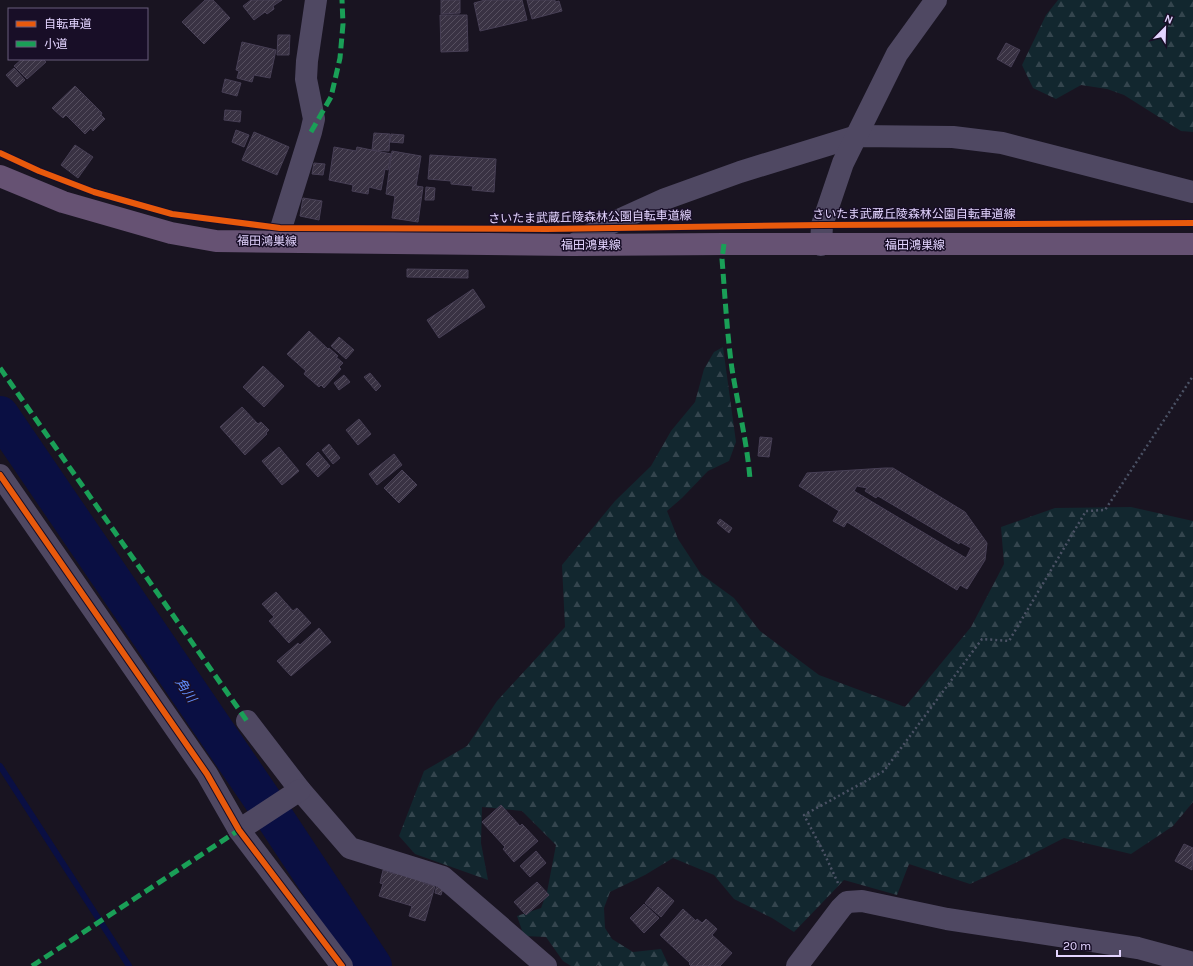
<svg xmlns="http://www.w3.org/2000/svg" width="1193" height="966" font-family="Karla,'Noto Sans JP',sans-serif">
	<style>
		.forest { fill: url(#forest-firs) }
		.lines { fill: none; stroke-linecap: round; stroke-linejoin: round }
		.stream { stroke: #0a0f43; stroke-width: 6 }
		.river { stroke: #0a0f43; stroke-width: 38 }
		.building { fill: url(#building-hatch); stroke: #473f55; fill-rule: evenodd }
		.path { stroke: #4b5265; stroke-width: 2.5; stroke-dasharray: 2 3; stroke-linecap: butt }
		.minor { stroke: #4f4862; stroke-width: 22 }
		.major { stroke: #665273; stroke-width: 22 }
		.quiet { stroke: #1a9f57; stroke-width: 5; stroke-dasharray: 10 5; stroke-linecap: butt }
		.cycleway-casing { stroke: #180e27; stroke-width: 8 }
		.cycleway { stroke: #e8590c; stroke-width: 6 }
		.labels { text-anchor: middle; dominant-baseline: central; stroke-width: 3; stroke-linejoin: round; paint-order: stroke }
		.street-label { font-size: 12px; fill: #e3d4ff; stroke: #180e27 }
		.water-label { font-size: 13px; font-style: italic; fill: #6290ff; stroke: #180e27 }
	</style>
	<defs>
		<pattern id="forest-firs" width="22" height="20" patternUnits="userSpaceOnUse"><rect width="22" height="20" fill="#12272f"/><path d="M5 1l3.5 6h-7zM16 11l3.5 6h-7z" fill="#34454e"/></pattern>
		<pattern id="building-hatch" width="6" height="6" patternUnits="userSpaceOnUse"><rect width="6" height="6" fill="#393243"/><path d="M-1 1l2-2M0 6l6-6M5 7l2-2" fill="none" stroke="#564f5f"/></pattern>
	</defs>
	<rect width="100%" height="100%" fill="#191421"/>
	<g class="forest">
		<polygon points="1058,0 1193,0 1193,132 1181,131 1124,95 1107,89 1081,85 1056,99 1033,88 1022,65 1046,15"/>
		<polygon points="723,347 736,442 729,461 708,471 682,498 667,511 678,539 701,574 734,598 760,631 819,675 905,707 971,627 1004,564 1001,527 1055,508 1131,507 1193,521 1193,802 1173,826 1131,854 1064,838 1013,864 970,884 909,864 897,895 844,880 794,932 772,918 734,899 714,875 673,858 645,875 610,892 604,908 605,928 612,939 633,952 661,949 669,966 599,966 598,965 597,966 571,966 563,961 546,937 524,936 517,916 541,908 547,892 556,845 522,811 482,807 481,843 488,880 415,854 399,836 424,771 467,746 497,701 565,627 562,565 615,501 651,466 671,431 695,402 704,369 714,352"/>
	</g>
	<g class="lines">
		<polyline class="stream" points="0,766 129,966"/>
		<polyline class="river" points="0,415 275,818 373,966"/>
	</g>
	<g class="building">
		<polygon points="205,0 213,0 230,18 204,44 182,22"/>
		<polygon points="251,0 282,0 273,6 274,9 267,14 265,12 254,20 243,6"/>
		<polygon points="441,0 460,0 460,13 441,14"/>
		<polygon points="485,0 522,0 527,20 480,31 474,3"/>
		<polygon points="527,0 555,0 555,2 559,1 562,11 532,19"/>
		<polygon points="440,15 467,15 468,51 441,52"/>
		<polygon points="278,35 290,35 289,55 277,55"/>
		<polygon points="242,42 276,50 270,78 254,75 252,82 237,78 239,71 236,70"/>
		<polygon points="1006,43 1020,50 1011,67 997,59"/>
		<polygon points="22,59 43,59 46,62 27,79 14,66"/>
		<polygon points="14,68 25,80 17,87 6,75"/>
		<polygon points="225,79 241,83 237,96 222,92"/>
		<polygon points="75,86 102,113 101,115 105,119 93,131 91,128 85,134 66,115 63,118 52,108"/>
		<polygon points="225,110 241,111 240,122 224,120"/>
		<polygon points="236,130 249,135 244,147 232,142"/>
		<polygon points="254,132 289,147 277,175 242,160"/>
		<polygon points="374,133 390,134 389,151 372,150"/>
		<polygon points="391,134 404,135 403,143 390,142"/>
		<polygon points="75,145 93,157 78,178 61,165"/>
		<polygon points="334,147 356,151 357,147 391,154 388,170 385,169 381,190 369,187 368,194 352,191 353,185 329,180"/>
		<polygon points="392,151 421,156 416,186 423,187 418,222 392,218 395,196 386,194"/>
		<polygon points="430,155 496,159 494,192 472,190 473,186 451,184 451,181 428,179"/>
		<polygon points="314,163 325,164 323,175 312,174"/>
		<polygon points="426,187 435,188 434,200 425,200"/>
		<polygon points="303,198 322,201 319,220 300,216"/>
		<polygon points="407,269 468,270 468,278 407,277"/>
		<polygon points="473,289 485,307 439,338 427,320"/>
		<polygon points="309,331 328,349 329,348 338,356 336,357 343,363 339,367 341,369 324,388 321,385 319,387 304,374 306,371 287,354"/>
		<polygon points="339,337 354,350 346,359 331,346"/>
		<polygon points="263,366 284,386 264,407 243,387"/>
		<polygon points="370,373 381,386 376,391 364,377"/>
		<polygon points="344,375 350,382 339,390 334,383"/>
		<polygon points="242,407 258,424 261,422 269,430 266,433 267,434 245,455 220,427"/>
		<polygon points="359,419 371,434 358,445 346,430"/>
		<polygon points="760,437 772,438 769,457 758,456"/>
		<polygon points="329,444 340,458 333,464 322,450"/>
		<polygon points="279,447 299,471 282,485 262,461"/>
		<polygon points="318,452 330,466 318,477 306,464"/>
		<polygon points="394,454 402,465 377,485 369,474"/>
		<path d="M885,468H893L965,512L987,543L985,560L967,589L960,585L957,590L847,522L844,527L833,521L839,511L799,486L807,473ZM857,486L867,488L865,491L876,498L878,496L959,544L960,542L971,548L966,558L854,491Z"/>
		<polygon points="402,470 417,485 399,503 384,488"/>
		<polygon points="720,519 732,528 729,533 717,523"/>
		<polygon points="276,592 293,611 297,608 311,623 289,643 269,621 274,617 262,604"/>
		<polygon points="319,628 331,642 291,676 277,661 298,643 300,645"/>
		<polygon points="501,805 520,826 522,824 538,841 514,862 503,849 505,847 482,822"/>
		<polygon points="1184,844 1193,848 1192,870 1175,861"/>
		<polygon points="536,851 546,863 530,877 520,866"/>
		<polygon points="383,870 395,874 396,872 424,881 423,883 435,886 425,921 409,916 412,906 379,896 383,884 380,883"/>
		<polygon points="537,882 549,895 526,915 514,902"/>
		<polygon points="437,884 444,885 441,895 435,893"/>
		<polygon points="658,887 674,901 661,917 645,903"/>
		<polygon points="644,904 659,918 644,933 630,918"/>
		<polygon points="683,909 696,921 697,919 702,923 706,919 717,929 712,935 732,953 720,966 691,966 689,964 690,963 660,935"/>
	</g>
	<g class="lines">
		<polyline class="path" points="838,883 824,853 804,815 884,771 982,639 1009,641 1086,511 1105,510 1193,376"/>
		<g class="minor">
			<polyline points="277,241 311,132 314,119 306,79 307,61 316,0"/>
			<polyline points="573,245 601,228 665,199 740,172 857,136 953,137 1002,143 1193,192"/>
			<polyline points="821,245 822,225 843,163 897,54 936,0"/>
			<polyline points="0,475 207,774 239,830 342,966"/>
			<polyline points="247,721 300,790 350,848 443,877 546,966"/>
			<polyline points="239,830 300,790"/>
			<polyline points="797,966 841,908 847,902 862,901 947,919 1138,948 1193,963"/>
		</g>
		<polyline class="major" points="0,176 63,202 171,233 216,241 573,245 724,244 1193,244"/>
		<g class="quiet">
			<polyline points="311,132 331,97 340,58 343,24 342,0"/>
			<path d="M724,244L722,259C725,296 727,333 732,369C738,406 747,442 750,479"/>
			<polyline points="0,368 247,721"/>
			<polyline points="32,966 239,830"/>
		</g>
		<defs>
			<g id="cycleway">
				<polyline points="0,153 39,171 94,192 172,214 280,228 547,229 822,225 1193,223"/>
				<polyline points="0,475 207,774 239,830 342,966"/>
			</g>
		</defs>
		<use href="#cycleway" class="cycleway-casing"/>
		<use href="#cycleway" class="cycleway"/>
	</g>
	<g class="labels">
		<g class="street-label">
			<text x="914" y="214">さいたま武蔵丘陵森林公園自転車道線</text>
			<text transform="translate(590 217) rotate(-1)">さいたま武蔵丘陵森林公園自転車道線</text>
			<text transform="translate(267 241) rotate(1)">福田鴻巣線</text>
			<text x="591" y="245">福田鴻巣線</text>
			<text x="915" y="245">福田鴻巣線</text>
		</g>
		<g class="water-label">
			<text transform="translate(186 690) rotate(56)">角川</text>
		</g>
	</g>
	<rect x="8" y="8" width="140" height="52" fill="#180e27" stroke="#695d7d"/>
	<rect x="16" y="21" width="20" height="6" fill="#e8590c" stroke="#695d7d"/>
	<text x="44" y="28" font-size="12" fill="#e3d4ff">自転車道</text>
	<rect x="16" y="41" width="20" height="6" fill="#1a9f57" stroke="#695d7d"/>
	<text x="44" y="48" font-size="12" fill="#e3d4ff">小道</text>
	<g transform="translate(1165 28) rotate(23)" stroke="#180e27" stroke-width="3" paint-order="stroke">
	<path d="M0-3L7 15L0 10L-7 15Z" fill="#e3d4ff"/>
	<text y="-6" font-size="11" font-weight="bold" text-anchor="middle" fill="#e3d4ff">N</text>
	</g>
	<path d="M1057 950v6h63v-6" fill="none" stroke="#e3d4ff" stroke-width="2"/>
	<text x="1063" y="950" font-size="12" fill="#e3d4ff" stroke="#180e27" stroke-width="3" paint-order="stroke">20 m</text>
</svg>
